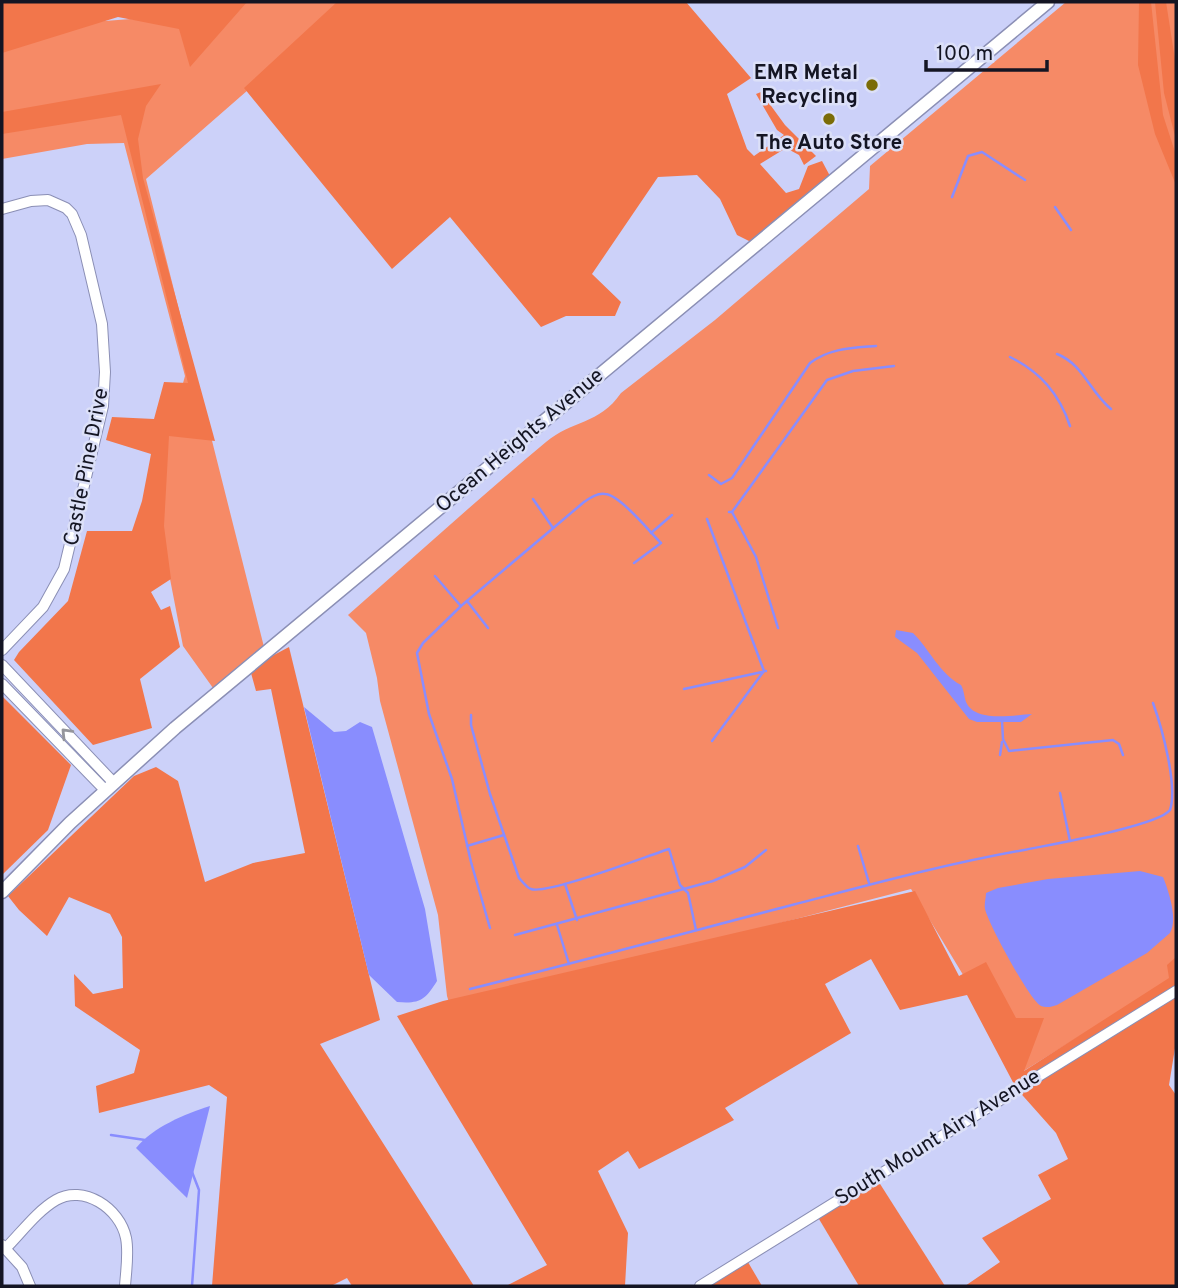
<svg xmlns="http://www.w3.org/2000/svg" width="1178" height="1288" font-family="Overpass,sans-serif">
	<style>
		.green { fill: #f68a66 }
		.forest { fill: #f2764b }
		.water { fill: #898dfe }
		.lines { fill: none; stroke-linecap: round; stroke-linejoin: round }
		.stream { stroke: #898dfe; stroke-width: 2.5 }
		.minor-casing { stroke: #8b8fb5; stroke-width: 12 }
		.major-casing { stroke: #8b8fb5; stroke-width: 15 }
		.minor { stroke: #fff; stroke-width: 10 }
		.major { stroke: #fff; stroke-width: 12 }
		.oneway { stroke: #95969c }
		.poi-dot { fill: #7b6c07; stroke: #dce0f8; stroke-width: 2.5 }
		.labels { text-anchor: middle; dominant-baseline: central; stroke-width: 5; stroke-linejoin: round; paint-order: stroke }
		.poi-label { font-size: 21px; font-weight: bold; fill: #141523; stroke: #dce0f8; text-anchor: end }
		.street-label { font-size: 21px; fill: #141523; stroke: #dce0f8 }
	</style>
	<rect width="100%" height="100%" fill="#ccd1f9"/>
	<g class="green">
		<polygon points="235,2 349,2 146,179 264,647 213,688 183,646 153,491 185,376 124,143 87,144 2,159 2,37 25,27 131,19 207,31"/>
		<path d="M1066,2H1176V976L1022,1072L911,889L451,1009L447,996L438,915L380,701L377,678L366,633L348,615C414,557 479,498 546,442C572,420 599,425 621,393L715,320L869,189L870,166Z"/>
	</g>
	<g class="forest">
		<polygon points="2,2 247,2 190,67 179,29 118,17 2,53"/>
		<polygon points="337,2 686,2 751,78 727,94 747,149 754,156 784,135 777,130 756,94 761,92 785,125 816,156 804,165 799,155 786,148 760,164 786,193 799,189 808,166 822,161 830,176 751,242 737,235 720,199 697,175 658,177 592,274 621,302 615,316 566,316 541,327 450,217 392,269 244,88"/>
		<polygon points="1139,2 1151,2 1163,115 1176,155 1176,185 1155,134 1138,65"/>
		<polygon points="1155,2 1166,2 1176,66 1176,140 1164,93"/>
		<polygon points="161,84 146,106 138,139 143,178 215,441 169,436 164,526 171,579 151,592 161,610 170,606 180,647 140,679 152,728 93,745 14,660 19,652 68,601 87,531 132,531 142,501 151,454 106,440 112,417 154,419 164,382 188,383 121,115 2,134 2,112"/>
		<polygon points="289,647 380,1020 320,1044 474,1286 352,1286 347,1278 331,1286 212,1286 227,1097 209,1085 99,1113 96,1086 134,1073 140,1050 75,1006 74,974 93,994 123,988 122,937 110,914 69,897 47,936 19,910 8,896 134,776 156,767 178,781 205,882 253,863 305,853 271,689 256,691 251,673 272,656"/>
		<polygon points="2,696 71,765 48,830 2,875"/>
		<polygon points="915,891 959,976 986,962 1016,1018 1044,1018 1024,1071 1169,978 1167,965 1176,957 1176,1042 1169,1085 1176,1095 1176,1286 965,1286 1000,1262 982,1238 1051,1199 1038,1175 1068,1159 1056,1133 1016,1088 967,995 900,1010 871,959 825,984 851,1033 725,1108 734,1120 639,1169 628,1151 598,1171 628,1233 625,1286 506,1286 547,1265 397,1016 443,1001"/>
		<polygon points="875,1176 945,1286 859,1286 816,1214"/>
		<polygon points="745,1257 762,1286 699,1286"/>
	</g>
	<g class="water">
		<path d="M896,630L913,633C930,650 939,673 961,685C964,690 964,696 966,702C975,723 1014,715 1032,714L1021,722H977L969,719L917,653L895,637Z"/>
		<path d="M304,707L334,732L346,731L360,722L372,727L425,909L437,981C425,1000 420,1004 397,1002L369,975Z"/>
		<path d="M1140,871L1163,877C1169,892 1178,919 1170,933L1147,953L1057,1005C1051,1007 1047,1008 1041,1006C1030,1001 988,923 985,909C984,904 986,898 986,893L998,888L1048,879Z"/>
		<path d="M210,1106L187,1198L136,1148C153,1127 185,1114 210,1106Z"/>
	</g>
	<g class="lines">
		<g class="stream">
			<polyline points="952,197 968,156 982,152 1025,180"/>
			<polyline points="1055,207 1071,230"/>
			<path d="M1057,354C1083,364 1090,392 1111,409"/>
			<path d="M1010,357C1040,372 1059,393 1070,426"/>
			<path d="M709,475L721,484L732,478L810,363C830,348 852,348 876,346"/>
			<polyline points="533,499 553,528"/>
			<polyline points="729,512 732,512 756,557 778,628"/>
			<polyline points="732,512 827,380 853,371 894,366"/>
			<polyline points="707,519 764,671 766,671"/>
			<polyline points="651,533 672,515"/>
			<polyline points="435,576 460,605"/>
			<polyline points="467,601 488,628"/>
			<polyline points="684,689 762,672"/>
			<path d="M471,715V725L490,794L519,878C522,881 527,888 531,889C547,895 647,856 669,849L680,885L688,893L696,930"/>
			<polyline points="1002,721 1003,739 1009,751 1113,740 1119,744 1123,755"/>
			<polyline points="712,741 764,671"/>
			<polyline points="1000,755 1002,742"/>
			<polyline points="1060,793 1070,841"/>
			<polyline points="467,846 504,835"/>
			<polyline points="858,846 869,883"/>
			<polyline points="565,884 577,920"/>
			<polyline points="557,925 569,964"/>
			<path d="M490,928L471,862L452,779L429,714L417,653L423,643L461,606L584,502C590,498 597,493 605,494C620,495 649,531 661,543L634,563"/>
			<polyline points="515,935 713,881 745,867 766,850"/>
			<path d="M470,989C578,962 685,933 792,905C869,885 945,864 1024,850C1048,845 1158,826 1170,810C1178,786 1162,728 1153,703"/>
			<polyline points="111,1135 145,1140"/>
			<polyline points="192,1172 199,1190 192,1286"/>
		</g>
		<defs>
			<g id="minor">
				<polyline points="2,209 31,201 48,200 66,208 72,214 81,235 102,324 105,372 103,406 64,569 43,607 2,650"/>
				<polyline points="2,665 113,782"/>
				<polyline points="2,684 105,790"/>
				<polyline points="2,1245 22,1267 30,1286"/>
				<path d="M5,1249C21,1233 37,1211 56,1200C83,1184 120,1208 126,1238C129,1253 126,1271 125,1286"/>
				<polyline points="700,1286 1176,991"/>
			</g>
			<polyline id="major" points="2,892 70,823 175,728 1048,2"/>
		</defs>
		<use href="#minor" class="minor-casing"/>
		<use href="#major" class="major-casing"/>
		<use href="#minor" class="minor"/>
		<use href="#major" class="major"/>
	</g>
	<defs><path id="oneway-chevron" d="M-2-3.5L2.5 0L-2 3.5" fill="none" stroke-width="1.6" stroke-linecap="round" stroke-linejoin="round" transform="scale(1.75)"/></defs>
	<use class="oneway" href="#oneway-chevron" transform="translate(66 733) rotate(-134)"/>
	<g class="poi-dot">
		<circle cx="872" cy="85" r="7"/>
		<circle cx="829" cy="119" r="7"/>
	</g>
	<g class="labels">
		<g class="poi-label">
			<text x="858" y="73">EMR Metal<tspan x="858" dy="24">Recycling</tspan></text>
			<text x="829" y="143" text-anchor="middle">The Auto Store</text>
		</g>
		<g class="street-label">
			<text transform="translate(520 441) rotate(-40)">Ocean Heights Avenue</text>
			<text transform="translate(87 467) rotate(-79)">Castle Pine Drive</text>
			<text transform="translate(938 1138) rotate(-32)">South Mount Airy Avenue</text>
		</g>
	</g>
	<rect width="1178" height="1288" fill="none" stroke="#141523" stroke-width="7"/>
	<path d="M926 60v10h121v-10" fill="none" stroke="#141523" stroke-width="3.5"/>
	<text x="936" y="60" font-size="21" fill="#141523" stroke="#dce0f8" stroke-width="5" paint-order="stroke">100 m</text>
</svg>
